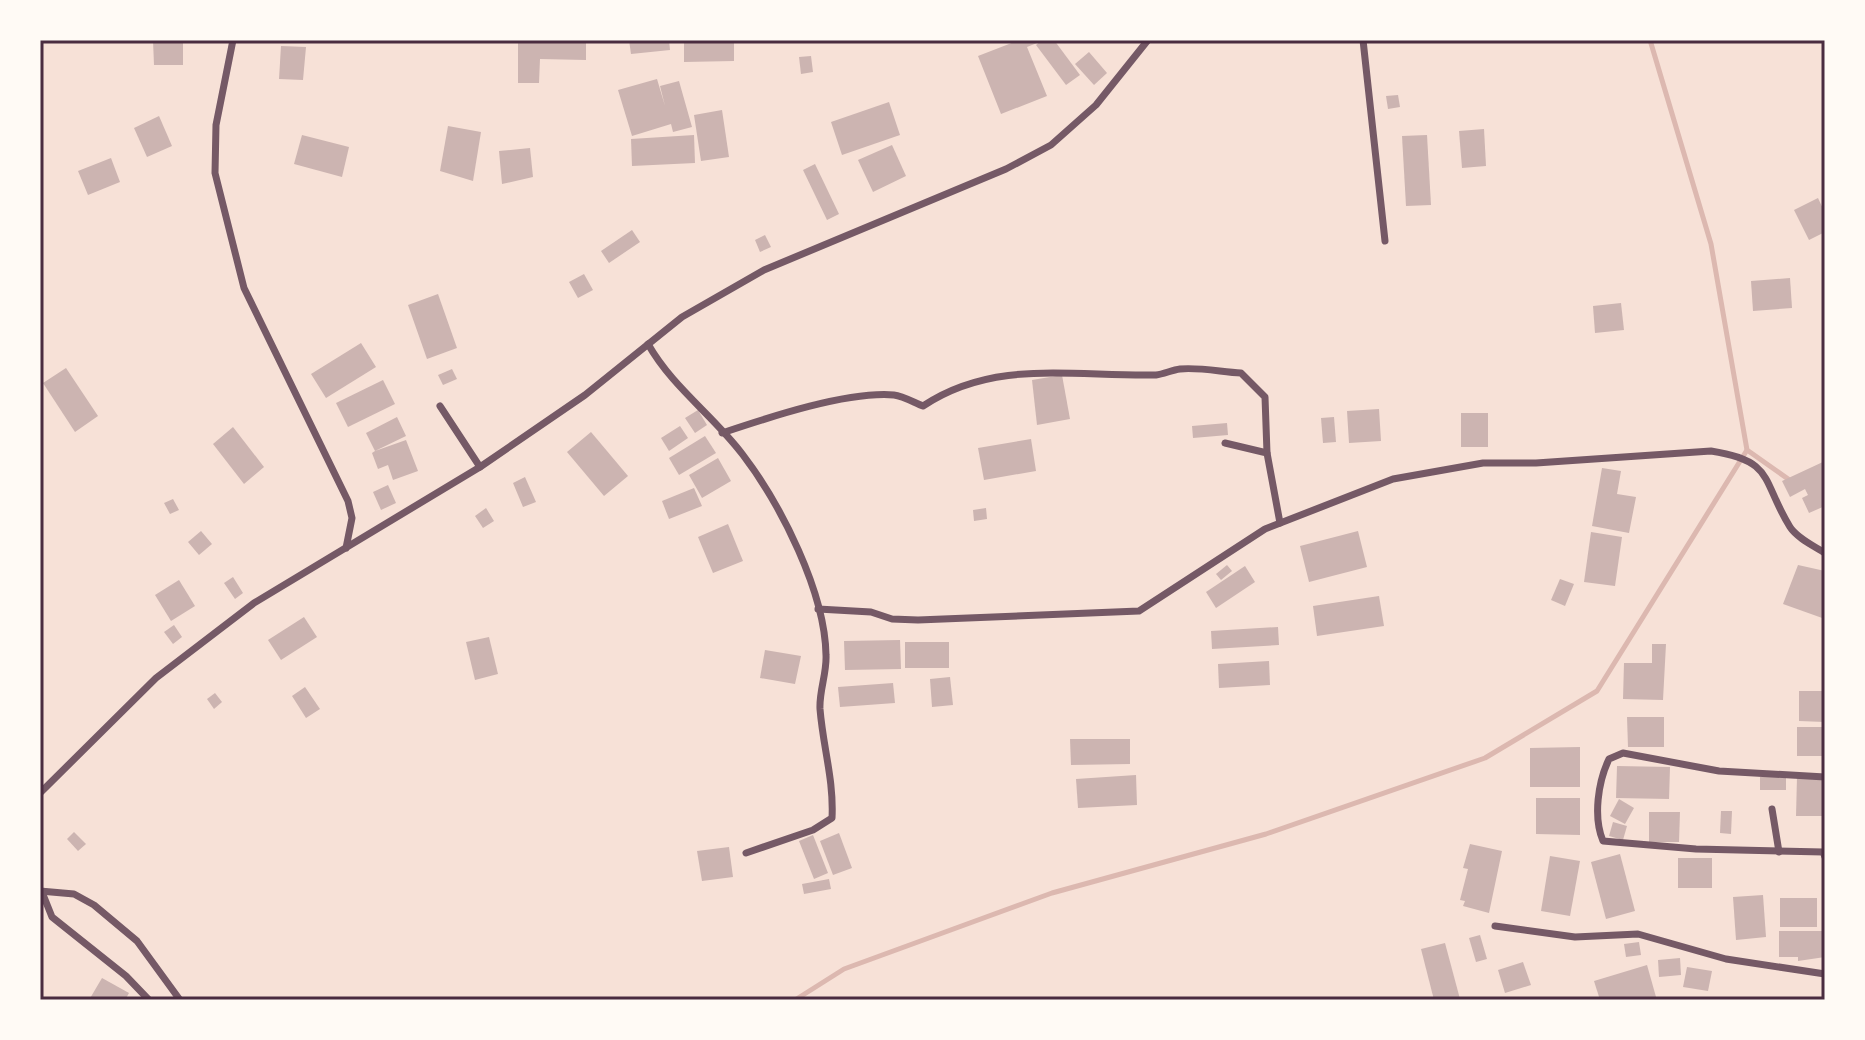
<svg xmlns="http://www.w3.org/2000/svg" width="1865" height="1040" font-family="'PT Sans',sans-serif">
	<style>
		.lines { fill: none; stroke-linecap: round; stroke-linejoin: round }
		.stream { stroke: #dcb8b0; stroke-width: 5 }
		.building { fill: #ccb4b1 }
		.minor { stroke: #755966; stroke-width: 7 }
		.neatline { fill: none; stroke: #4a2c40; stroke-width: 3 }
	</style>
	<rect width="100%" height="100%" fill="#f7e1d7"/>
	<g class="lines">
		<g class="stream">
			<polyline points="1650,40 1711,244 1747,450 1791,481"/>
			<polyline points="795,1000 844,969 1052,893 1266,834 1485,758 1597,691 1747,450"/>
		</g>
	</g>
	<g class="building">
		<polygon points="153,40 183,40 183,65 154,65"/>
		<polygon points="518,40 586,40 586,60 540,59 539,83 518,83"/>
		<polygon points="629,40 669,40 670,50 631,54"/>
		<polygon points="684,40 734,40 734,61 684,62"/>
		<polygon points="1019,40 1035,40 1037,43 1027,47 1047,96 1001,114 978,56"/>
		<polygon points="1042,40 1054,40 1080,75 1066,85 1036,45"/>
		<polygon points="281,46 306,47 303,80 279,79"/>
		<polygon points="1089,52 1107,73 1094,85 1075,64"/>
		<polygon points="811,56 813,72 801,74 799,57"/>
		<polygon points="657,79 665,106 660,86 679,81 692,127 673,132 671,124 632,136 618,90"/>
		<polygon points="1398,95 1400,107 1388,109 1386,96"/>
		<polygon points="889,102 900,135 842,155 831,122"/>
		<polygon points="722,110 729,157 701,161 694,115"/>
		<polygon points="159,116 172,146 147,157 134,128"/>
		<polygon points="448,126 481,132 473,181 440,171"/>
		<polygon points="1484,129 1486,166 1462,168 1459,131"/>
		<polygon points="302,135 349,147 342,177 294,164"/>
		<polygon points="694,135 695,163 632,166 631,139"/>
		<polygon points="1427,135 1431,205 1406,206 1402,136"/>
		<polygon points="892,145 906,176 873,192 858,160"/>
		<polygon points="530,148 533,177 502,184 499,151"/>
		<polygon points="111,158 120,182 88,195 78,171"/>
		<polygon points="815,164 839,214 827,220 803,170"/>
		<polygon points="1818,198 1825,213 1825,232 1809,240 1794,210"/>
		<polygon points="632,230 640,242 609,263 601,251"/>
		<polygon points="765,235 771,247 760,252 755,240"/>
		<polygon points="584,274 593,290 578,298 569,282"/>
		<polygon points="1790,278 1792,308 1753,311 1751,281"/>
		<polygon points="438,294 457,348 427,359 408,305"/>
		<polygon points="1621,303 1624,330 1595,333 1593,306"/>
		<polygon points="361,343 376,367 326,398 311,374"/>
		<polygon points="66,368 98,416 75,432 43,383"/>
		<polygon points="452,369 457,379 443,385 438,375"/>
		<polygon points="1062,375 1070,419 1037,425 1032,380"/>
		<polygon points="383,380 395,404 348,427 336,403"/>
		<polygon points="1379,409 1381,441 1349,443 1347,411"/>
		<polygon points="698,410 707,425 695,433 685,418"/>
		<rect x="1461" y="413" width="27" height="34"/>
		<polygon points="397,417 406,436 375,451 406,440 418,471 393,480 388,465 378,469 372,453 375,451 366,433"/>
		<polygon points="1334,417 1336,442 1323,443 1321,418"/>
		<polygon points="1227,423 1228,435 1193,438 1192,426"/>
		<polygon points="680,426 688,438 669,451 661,438"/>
		<polygon points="233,427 264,467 244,484 213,444"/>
		<polygon points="591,432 628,476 604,496 567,452"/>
		<polygon points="705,436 716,453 679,475 669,458"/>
		<polygon points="1031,439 1036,471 984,480 978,448"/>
		<polygon points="718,458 731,481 702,498 689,475"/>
		<polygon points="1825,461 1825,506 1809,513 1802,498 1808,495 1805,489 1790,497 1782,481"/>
		<polygon points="1602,468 1621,471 1617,494 1636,497 1629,533 1592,526"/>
		<polygon points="525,477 536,502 523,507 513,483"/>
		<polygon points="388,485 396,503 381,510 373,492"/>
		<polygon points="694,488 702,506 669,519 662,501"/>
		<polygon points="173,499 179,510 170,514 164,503"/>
		<polygon points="486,508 494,521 483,528 475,516"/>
		<polygon points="986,508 987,519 974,521 973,510"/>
		<polygon points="728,524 743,561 713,573 698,537"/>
		<polygon points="201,531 212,544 199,555 188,542"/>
		<polygon points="1358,531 1367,567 1309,582 1300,546"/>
		<polygon points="1591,532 1622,537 1615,586 1584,582"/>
		<polygon points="1227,565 1232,571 1221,580 1216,574"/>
		<polygon points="1798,565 1825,571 1825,619 1783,604"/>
		<polygon points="1245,566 1255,582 1216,608 1206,592"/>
		<polygon points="233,577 243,593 235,599 224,583"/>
		<polygon points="1560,579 1574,584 1565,606 1551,600"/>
		<polygon points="179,580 195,606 171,621 155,595"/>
		<polygon points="1379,596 1384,626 1317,636 1313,606"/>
		<polygon points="304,617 317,637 281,660 268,640"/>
		<polygon points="174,625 182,637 173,644 164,632"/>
		<polygon points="1278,627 1279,645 1212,649 1211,631"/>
		<polygon points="489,637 498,674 475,680 466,642"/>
		<polygon points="900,640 901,669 845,670 844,641"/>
		<rect x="905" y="642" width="44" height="26"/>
		<polygon points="1652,644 1666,644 1663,700 1623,699 1624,663 1652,663"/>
		<polygon points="765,650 801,656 795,684 760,678"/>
		<polygon points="1269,661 1270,685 1219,688 1218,664"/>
		<polygon points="950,677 953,705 932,707 930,679"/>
		<polygon points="893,683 895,703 840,707 838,687"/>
		<polygon points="305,687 320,709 306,718 292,696"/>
		<polygon points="1799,691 1825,691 1825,722 1799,721"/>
		<polygon points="215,693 222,702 214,709 207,699"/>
		<polygon points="1627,717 1664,717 1664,747 1628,747"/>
		<rect x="1797" y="727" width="28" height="29"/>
		<polygon points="1070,739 1130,739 1130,764 1071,765"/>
		<polygon points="1580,747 1580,787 1530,787 1530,748"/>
		<polygon points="1617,766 1670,767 1669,799 1616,798"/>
		<polygon points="1136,775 1137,805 1078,808 1076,779"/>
		<rect x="1760" y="777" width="26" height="13"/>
		<polygon points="1797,777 1823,778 1822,816 1796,816"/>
		<polygon points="1536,798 1580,798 1580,835 1536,834"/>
		<polygon points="1619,799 1634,808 1625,824 1610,816"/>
		<polygon points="1721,811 1732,811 1731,834 1720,833"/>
		<polygon points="1649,812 1680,812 1679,842 1649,842"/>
		<polygon points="1613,822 1627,826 1623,840 1609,836"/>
		<polygon points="74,832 86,844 78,851 67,839"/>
		<polygon points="839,833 852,868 833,875 820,841"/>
		<polygon points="813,835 828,873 814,879 799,841"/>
		<polygon points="1470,844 1502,851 1489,913 1463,906 1465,901 1460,900 1468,869 1463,868"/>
		<polygon points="729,847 733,877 702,881 697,851"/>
		<polygon points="1620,854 1635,911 1606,919 1591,862"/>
		<polygon points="1550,856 1580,861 1570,916 1541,911"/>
		<rect x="1678" y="858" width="34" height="30"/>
		<polygon points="829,879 831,889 804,894 802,884"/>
		<polygon points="1763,895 1766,937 1736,940 1733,897"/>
		<rect x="1780" y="898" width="37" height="29"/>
		<polygon points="1779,931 1825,931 1825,957 1798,961 1798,957 1779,957"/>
		<polygon points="1480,935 1487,959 1476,962 1469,938"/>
		<polygon points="1639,942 1641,955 1626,957 1624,944"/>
		<polygon points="1445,943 1460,999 1434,1000 1421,949"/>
		<polygon points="1680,958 1681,975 1659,977 1658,960"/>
		<polygon points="1523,962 1531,985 1505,993 1498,970"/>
		<polygon points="1647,965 1656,997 1600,1000 1594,981"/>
		<polygon points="1687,967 1712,971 1708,991 1683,987"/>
		<polygon points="102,978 129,993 125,1000 89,1000"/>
	</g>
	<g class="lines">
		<g class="minor">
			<polyline points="233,40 216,125 215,173 244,288 348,501 352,518 346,548"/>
			<polyline points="1363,40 1385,241"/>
			<path d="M648,344C673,388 713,415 743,455C781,505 825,592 826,655C827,673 819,691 820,709C823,747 834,780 832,818L813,830L746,853"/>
			<polyline points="440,406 480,467"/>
			<path d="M722,433C767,418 847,391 894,395C903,396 915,403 923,406C995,358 1075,377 1156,375C1164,374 1172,370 1180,369C1199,367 1222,372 1241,373L1265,397L1267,453"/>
			<polyline points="1225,443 1267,453 1280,523"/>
			<path d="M818,609L871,612L892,619L918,620L1139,611L1265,529L1393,479L1483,463H1536L1711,451C1775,461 1761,480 1790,527C1797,538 1814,546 1825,553"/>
			<path d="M1825,777L1719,771L1623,753L1609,759C1598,782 1593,817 1603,841L1696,849L1823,852L1825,857"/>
			<polyline points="40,793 156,678 254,603 480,467 585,395 682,317 764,270 1006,169 1051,145 1096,105 1148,40"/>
			<polyline points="1772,809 1779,852"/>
			<polyline points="40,891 74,894 94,905 137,941 180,1000"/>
			<polyline points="42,892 52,917 126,976 149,1000"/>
			<polyline points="1495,926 1575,937 1638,934 1726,959 1825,974"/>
		</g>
	</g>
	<rect width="1865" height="1040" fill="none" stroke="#fffaf5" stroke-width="84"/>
	<rect x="42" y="42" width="1781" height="956" class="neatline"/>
</svg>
